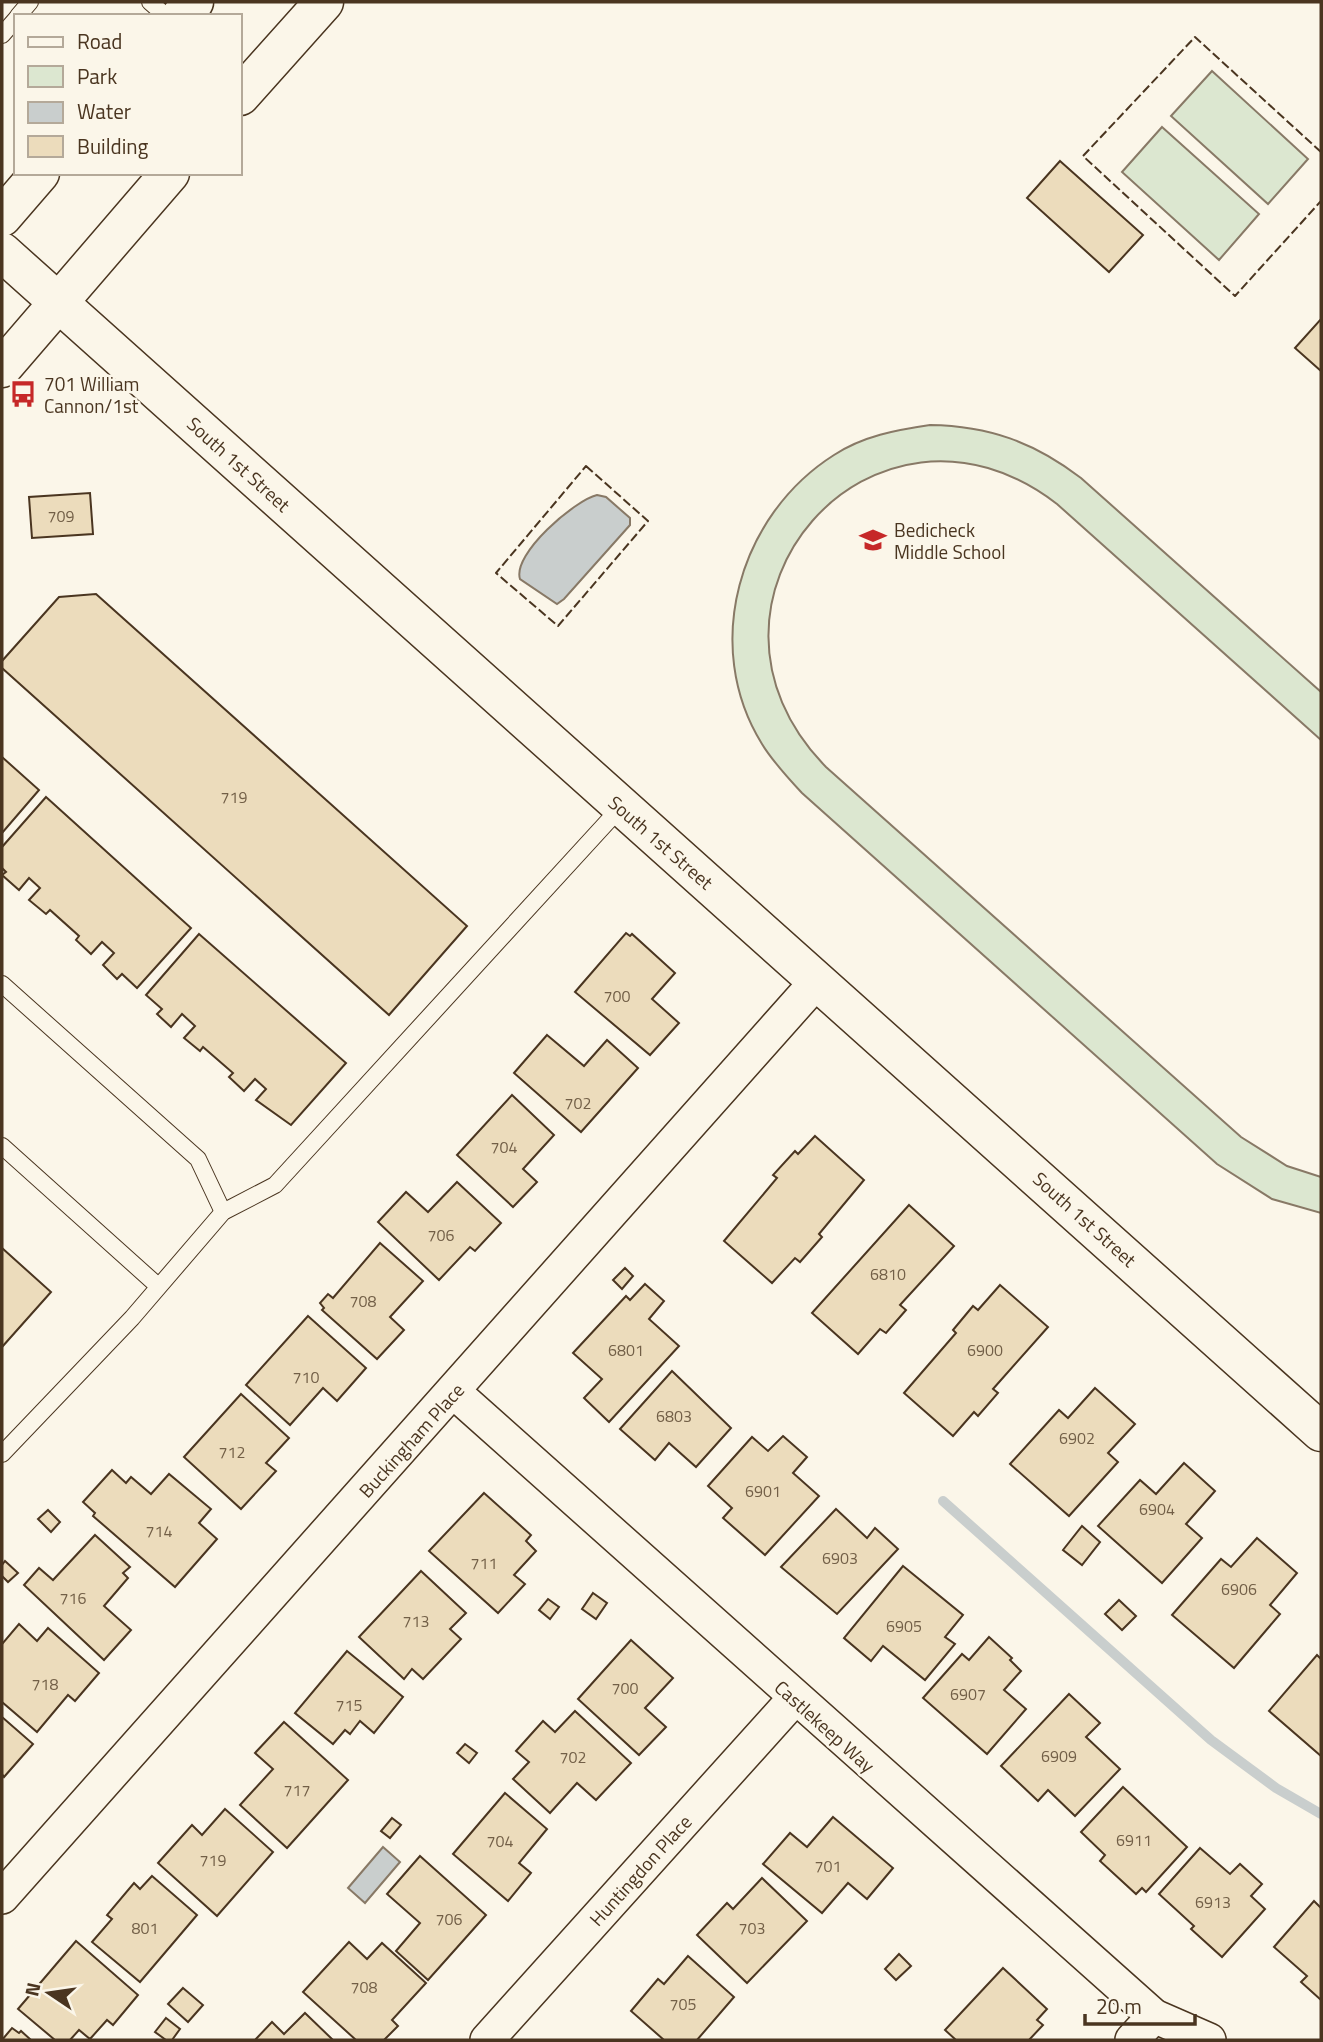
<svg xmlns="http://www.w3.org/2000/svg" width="1323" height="2042" font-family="'Titillium Web',sans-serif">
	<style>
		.green { fill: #dce7d0; stroke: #887966; stroke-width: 2 }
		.water { fill: #c9cecd; stroke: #887966; stroke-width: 2 }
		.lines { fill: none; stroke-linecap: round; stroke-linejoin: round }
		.stream { stroke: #c9cecd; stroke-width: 10 }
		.building { fill: #ecdcbc; stroke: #4a3520; stroke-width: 2 }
		.service-casing { stroke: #4a3520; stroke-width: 18 }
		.minor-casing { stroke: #4a3520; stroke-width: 36 }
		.secondary-casing { stroke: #4a3520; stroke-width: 41 }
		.service { stroke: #fbf6e9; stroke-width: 16 }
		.minor { stroke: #fbf6e9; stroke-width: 33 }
		.secondary { stroke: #fbf6e9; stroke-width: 38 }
		.fence { stroke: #4a3520; stroke-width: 2; stroke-dasharray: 9 3.5; stroke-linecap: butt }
		.labels { text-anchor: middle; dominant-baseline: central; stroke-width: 5; stroke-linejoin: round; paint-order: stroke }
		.number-label { font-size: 16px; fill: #725f47 }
		.poi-label { font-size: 19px; fill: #4a3520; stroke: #fbf6e9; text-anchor: start }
		.street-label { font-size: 19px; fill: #4a3520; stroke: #fbf6e9 }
	</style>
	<rect width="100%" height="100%" fill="#fbf6e9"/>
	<g class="green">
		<polygon points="1212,71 1308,159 1268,204 1171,116"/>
		<polygon points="1162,127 1259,214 1219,260 1122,172"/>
		<path d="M930,425C989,426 1034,442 1081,478L1321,692V740L1057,504C874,363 665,602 826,767L1241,1137L1287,1166L1321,1177V1213L1272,1199L1217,1164L802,793C788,778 773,762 762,744C701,646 739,515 834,455C863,436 896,430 930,425Z"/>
	</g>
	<g class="water">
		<path d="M597,495L606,497L630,518V525L564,599L557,604L520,579C512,554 575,500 597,495Z"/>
		<polygon points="383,1847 400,1862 365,1903 348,1888"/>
	</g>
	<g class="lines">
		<polyline class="stream" points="943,1501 1211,1740 1276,1788 1321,1814"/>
	</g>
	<g class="building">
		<polygon points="1060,161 1143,235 1109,272 1027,198"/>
		<polygon points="1321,319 1321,371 1295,348"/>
		<polygon points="90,493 93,534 32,538 29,497"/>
		<polygon points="96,594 467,926 389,1015 2,668 2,661 59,597"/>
		<polygon points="2,757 39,790 2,833"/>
		<polygon points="46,797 191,928 137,988 122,974 117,979 103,965 114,953 102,942 91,954 76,940 79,936 50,910 46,914 29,900 40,888 29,878 19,890 2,875 6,872 2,868 2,847"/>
		<polygon points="626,933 630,936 632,934 675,973 652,999 679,1023 650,1055 575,992"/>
		<polygon points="199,934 346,1063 291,1125 256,1100 266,1089 255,1079 244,1091 229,1077 233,1073 203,1047 200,1051 184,1038 195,1026 182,1014 171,1027 157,1014 162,1009 146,995"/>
		<polygon points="547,1035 584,1066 607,1040 638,1068 581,1132 514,1073"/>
		<polygon points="512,1095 554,1135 523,1169 537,1182 513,1207 457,1155"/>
		<polygon points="815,1136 864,1180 819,1234 822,1237 800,1262 795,1258 772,1283 724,1241 777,1178 773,1175 795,1151 798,1154"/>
		<polygon points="457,1182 501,1223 475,1251 470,1247 439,1280 378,1222 406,1192 428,1212"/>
		<polygon points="909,1205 954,1246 900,1305 906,1310 886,1333 880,1329 858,1354 812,1313"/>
		<polygon points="380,1243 423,1281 390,1317 404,1330 377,1359 322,1310 324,1308 320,1303 328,1294 333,1298"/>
		<polygon points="2,1248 51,1292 2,1347"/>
		<polygon points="625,1268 633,1276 622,1289 613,1280"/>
		<polygon points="645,1284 664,1301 649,1319 679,1346 609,1422 584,1398 602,1379 573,1353 626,1296 630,1300"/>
		<polygon points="1000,1285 1048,1327 993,1389 998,1393 978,1416 974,1412 953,1436 904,1393 956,1333 953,1330 973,1306 978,1310"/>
		<polygon points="308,1316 366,1368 337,1401 323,1388 290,1425 246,1385"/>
		<polygon points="672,1371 731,1428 696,1467 669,1443 655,1460 620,1429"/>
		<polygon points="1095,1388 1135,1424 1108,1453 1118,1462 1069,1516 1010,1464 1059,1410 1068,1418"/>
		<polygon points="241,1394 289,1438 266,1463 276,1471 241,1509 184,1457"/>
		<polygon points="783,1436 807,1457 793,1473 819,1496 765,1555 723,1518 732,1508 708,1486 752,1437 768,1451"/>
		<polygon points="1184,1463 1215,1491 1186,1524 1202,1538 1162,1583 1098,1526 1140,1480 1156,1494"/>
		<polygon points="112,1470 126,1483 131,1477 151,1494 169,1474 211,1509 199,1523 217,1539 175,1587 93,1516 95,1513 83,1502"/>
		<polygon points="484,1493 531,1535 526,1541 536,1551 514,1575 525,1584 498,1613 429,1551"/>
		<polygon points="836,1509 867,1538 875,1528 898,1549 837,1614 781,1567"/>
		<polygon points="48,1510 60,1522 51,1532 38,1519"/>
		<polygon points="1082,1526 1100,1542 1082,1565 1063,1550"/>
		<polygon points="95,1535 130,1567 123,1573 128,1578 104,1606 131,1630 104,1660 24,1585 39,1568 53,1580"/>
		<polygon points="1257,1538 1297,1573 1270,1605 1280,1614 1234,1668 1172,1615 1221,1559 1231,1567"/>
		<polygon points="5,1561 18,1573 8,1582 2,1576 2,1565"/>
		<polygon points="903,1566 963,1615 945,1637 955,1644 925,1680 883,1646 871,1661 844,1638"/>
		<polygon points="421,1571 466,1613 450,1629 461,1639 423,1679 412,1669 404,1679 359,1637"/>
		<polygon points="593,1593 607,1603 596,1619 582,1609"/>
		<polygon points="548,1599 559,1607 550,1619 539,1610"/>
		<polygon points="1119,1600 1136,1616 1122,1630 1105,1614"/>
		<polygon points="19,1624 37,1641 48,1628 99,1673 75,1701 68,1695 37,1732 2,1702 2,1644"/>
		<polygon points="989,1637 1012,1658 1010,1660 1021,1671 1004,1690 1026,1709 987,1754 923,1698 962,1654 969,1660"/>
		<polygon points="631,1640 673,1678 645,1708 666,1727 639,1755 578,1699"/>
		<polygon points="347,1651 403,1697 374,1733 360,1721 350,1734 345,1730 333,1744 295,1713"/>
		<polygon points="1317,1655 1321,1659 1321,1756 1269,1711"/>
		<polygon points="1069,1694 1100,1723 1086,1737 1120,1769 1075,1816 1048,1790 1038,1801 1001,1766"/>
		<polygon points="575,1711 631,1763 596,1800 577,1783 550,1813 513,1779 529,1762 516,1751 543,1721 555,1732"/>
		<polygon points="2,1717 33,1744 4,1777 2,1774"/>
		<polygon points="284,1722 348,1780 287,1848 240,1805 273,1769 255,1753"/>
		<polygon points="465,1744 477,1753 469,1763 457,1753"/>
		<polygon points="1123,1787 1187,1847 1146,1892 1142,1888 1136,1894 1100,1861 1105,1855 1081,1832"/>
		<polygon points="505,1793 547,1829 519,1863 531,1873 508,1901 453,1854"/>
		<polygon points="225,1809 273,1852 217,1916 158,1863 192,1825 202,1835"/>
		<polygon points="833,1817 893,1868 867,1899 848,1883 822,1913 763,1864 790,1833 807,1847"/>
		<polygon points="392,1818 401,1825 390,1838 381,1831"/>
		<polygon points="1200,1848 1230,1874 1240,1864 1262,1884 1251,1896 1265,1909 1222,1957 1191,1929 1194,1926 1159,1894"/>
		<polygon points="420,1856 486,1915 428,1980 396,1951 420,1923 387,1894"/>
		<polygon points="152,1876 197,1915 140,1982 92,1942 112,1919 107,1915 134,1883 140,1889"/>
		<polygon points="762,1878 807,1921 747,1983 697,1935 727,1903 733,1909"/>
		<polygon points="1314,1901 1321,1908 1321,2000 1301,1982 1307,1976 1274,1947"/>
		<polygon points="76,1941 138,1995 113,2025 107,2020 90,2039 79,2030 70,2040 55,2040 18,2009"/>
		<polygon points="349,1942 367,1959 382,1943 426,1983 392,2020 398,2026 384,2040 356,2040 303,1992"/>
		<polygon points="899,1954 911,1966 896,1980 885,1969"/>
		<polygon points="688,1956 734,1997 697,2040 664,2040 631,2011 658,1979 664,1984"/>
		<polygon points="1003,1968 1047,2009 1037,2020 1043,2025 1029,2040 956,2040 945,2030"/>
		<polygon points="183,1988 203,2005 188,2022 168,2004"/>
		<polygon points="305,2013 333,2040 255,2040 272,2022 284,2034"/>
		<polygon points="166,2018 180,2029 172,2040 166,2040 155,2032"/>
		<polygon points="12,2028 19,2033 21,2031 31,2040 2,2040"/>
	</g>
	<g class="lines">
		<defs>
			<g id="service">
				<polyline points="150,2 166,16"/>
				<polyline points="18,16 30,2"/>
				<polyline points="2,35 16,19"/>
				<polyline points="2,984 198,1159 223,1212"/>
				<polyline points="2,1146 158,1286"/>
				<polyline points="2,1454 132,1318 223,1212 275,1185 621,807"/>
			</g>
			<g id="minor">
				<polyline points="454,1392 1154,2016 1209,2040"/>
				<polyline points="2,1897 818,980"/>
				<polyline points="487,2040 794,1699"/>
				<polyline points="1132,2040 1154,2016"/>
			</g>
			<g id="secondary">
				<polyline points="181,16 194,2"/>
				<polyline points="240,96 324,2"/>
				<polyline points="2,217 40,173"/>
				<polyline points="2,252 1321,1432"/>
				<polyline points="2,368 170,173"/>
			</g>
		</defs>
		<use href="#service" class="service-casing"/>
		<use href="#minor" class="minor-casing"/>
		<use href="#secondary" class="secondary-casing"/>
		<use href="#service" class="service"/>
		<use href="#minor" class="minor"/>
		<use href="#secondary" class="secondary"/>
		<g class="fence">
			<polyline points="1321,152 1195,37 1083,156 1235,296 1321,201"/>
			<polygon points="586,466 648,521 558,626 496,573"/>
		</g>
	</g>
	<defs>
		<symbol id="bus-bare" viewBox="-9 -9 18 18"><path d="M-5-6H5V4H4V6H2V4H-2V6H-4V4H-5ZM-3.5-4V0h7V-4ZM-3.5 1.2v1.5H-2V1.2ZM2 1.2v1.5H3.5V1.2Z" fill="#c62828" stroke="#fbf6e9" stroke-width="2.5" paint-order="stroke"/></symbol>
		<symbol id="school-bare" viewBox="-9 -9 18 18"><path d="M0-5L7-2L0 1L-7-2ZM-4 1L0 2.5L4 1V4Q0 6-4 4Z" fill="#c62828" stroke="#fbf6e9" stroke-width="2.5" paint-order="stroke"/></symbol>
	</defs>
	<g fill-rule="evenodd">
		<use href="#bus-bare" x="4" y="375" width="38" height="38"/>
		<use href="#school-bare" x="854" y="521" width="38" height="38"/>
	</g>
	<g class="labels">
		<g class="number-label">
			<text x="61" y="516">709</text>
			<text x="234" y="797">719</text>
			<text x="617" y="996">700</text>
			<text x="578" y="1103">702</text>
			<text x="504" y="1147">704</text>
			<text x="441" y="1235">706</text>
			<text x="888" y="1274">6810</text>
			<text x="363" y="1301">708</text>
			<text x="626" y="1350">6801</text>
			<text x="985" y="1350">6900</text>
			<text x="306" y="1377">710</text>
			<text x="674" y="1416">6803</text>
			<text x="1077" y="1438">6902</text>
			<text x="232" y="1452">712</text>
			<text x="763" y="1491">6901</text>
			<text x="1157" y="1509">6904</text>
			<text x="159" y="1531">714</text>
			<text x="840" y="1558">6903</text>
			<text x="484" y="1563">711</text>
			<text x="1239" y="1589">6906</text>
			<text x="73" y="1598">716</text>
			<text x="416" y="1621">713</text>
			<text x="904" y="1626">6905</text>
			<text x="45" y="1684">718</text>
			<text x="625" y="1688">700</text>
			<text x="968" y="1694">6907</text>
			<text x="349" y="1705">715</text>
			<text x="1059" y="1756">6909</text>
			<text x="573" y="1757">702</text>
			<text x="297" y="1790">717</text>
			<text x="1134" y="1840">6911</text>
			<text x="500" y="1841">704</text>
			<text x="213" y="1860">719</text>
			<text x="828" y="1866">701</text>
			<text x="1213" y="1902">6913</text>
			<text x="449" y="1919">706</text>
			<text x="145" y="1928">801</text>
			<text x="752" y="1928">703</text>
			<text x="364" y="1987">708</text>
			<text x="683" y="2004">705</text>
		</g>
		<g class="poi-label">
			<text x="44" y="383">701 William<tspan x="44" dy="22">Cannon/1st</tspan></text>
			<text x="894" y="529">Bedicheck<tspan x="894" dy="22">Middle School</tspan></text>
		</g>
		<g class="street-label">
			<text transform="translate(239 464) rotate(42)">South 1st Street</text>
			<text transform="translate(661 842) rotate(41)">South 1st Street</text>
			<text transform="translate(1085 1219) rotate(42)">South 1st Street</text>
			<text transform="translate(411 1440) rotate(-48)">Buckingham Place</text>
			<text transform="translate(825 1726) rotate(42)">Castlekeep Way</text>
			<text transform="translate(640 1870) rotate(-48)">Huntingdon Place</text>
		</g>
	</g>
	<rect width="1323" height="2042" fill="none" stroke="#4a3520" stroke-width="7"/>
	<rect x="14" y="14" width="228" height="161" fill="#fbf6e9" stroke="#b4a999" stroke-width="2"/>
	<rect x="28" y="37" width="35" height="10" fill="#fbf6e9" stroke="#b4a999" stroke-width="2"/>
	<text x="77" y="49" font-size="21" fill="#4a3520">Road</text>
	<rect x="28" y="66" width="35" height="21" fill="#dce7d0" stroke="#b4a999" stroke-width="2"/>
	<text x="77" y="84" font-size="21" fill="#4a3520">Park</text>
	<rect x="28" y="102" width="35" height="21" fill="#c9cecd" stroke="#b4a999" stroke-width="2"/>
	<text x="77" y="119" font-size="21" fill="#4a3520">Water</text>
	<rect x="28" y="136" width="35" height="21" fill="#ecdcbc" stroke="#b4a999" stroke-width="2"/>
	<text x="77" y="154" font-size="21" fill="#4a3520">Building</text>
	<g transform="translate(49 1993) rotate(283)" stroke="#fbf6e9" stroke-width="5" paint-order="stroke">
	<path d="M0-5L12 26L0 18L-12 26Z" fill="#4a3520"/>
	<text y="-10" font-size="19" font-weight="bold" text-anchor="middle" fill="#4a3520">N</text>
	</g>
	<path d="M1085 2014v10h110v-10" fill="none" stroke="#4a3520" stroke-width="3.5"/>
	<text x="1096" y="2014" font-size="21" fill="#4a3520" stroke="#fbf6e9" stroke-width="5" paint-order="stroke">20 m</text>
</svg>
